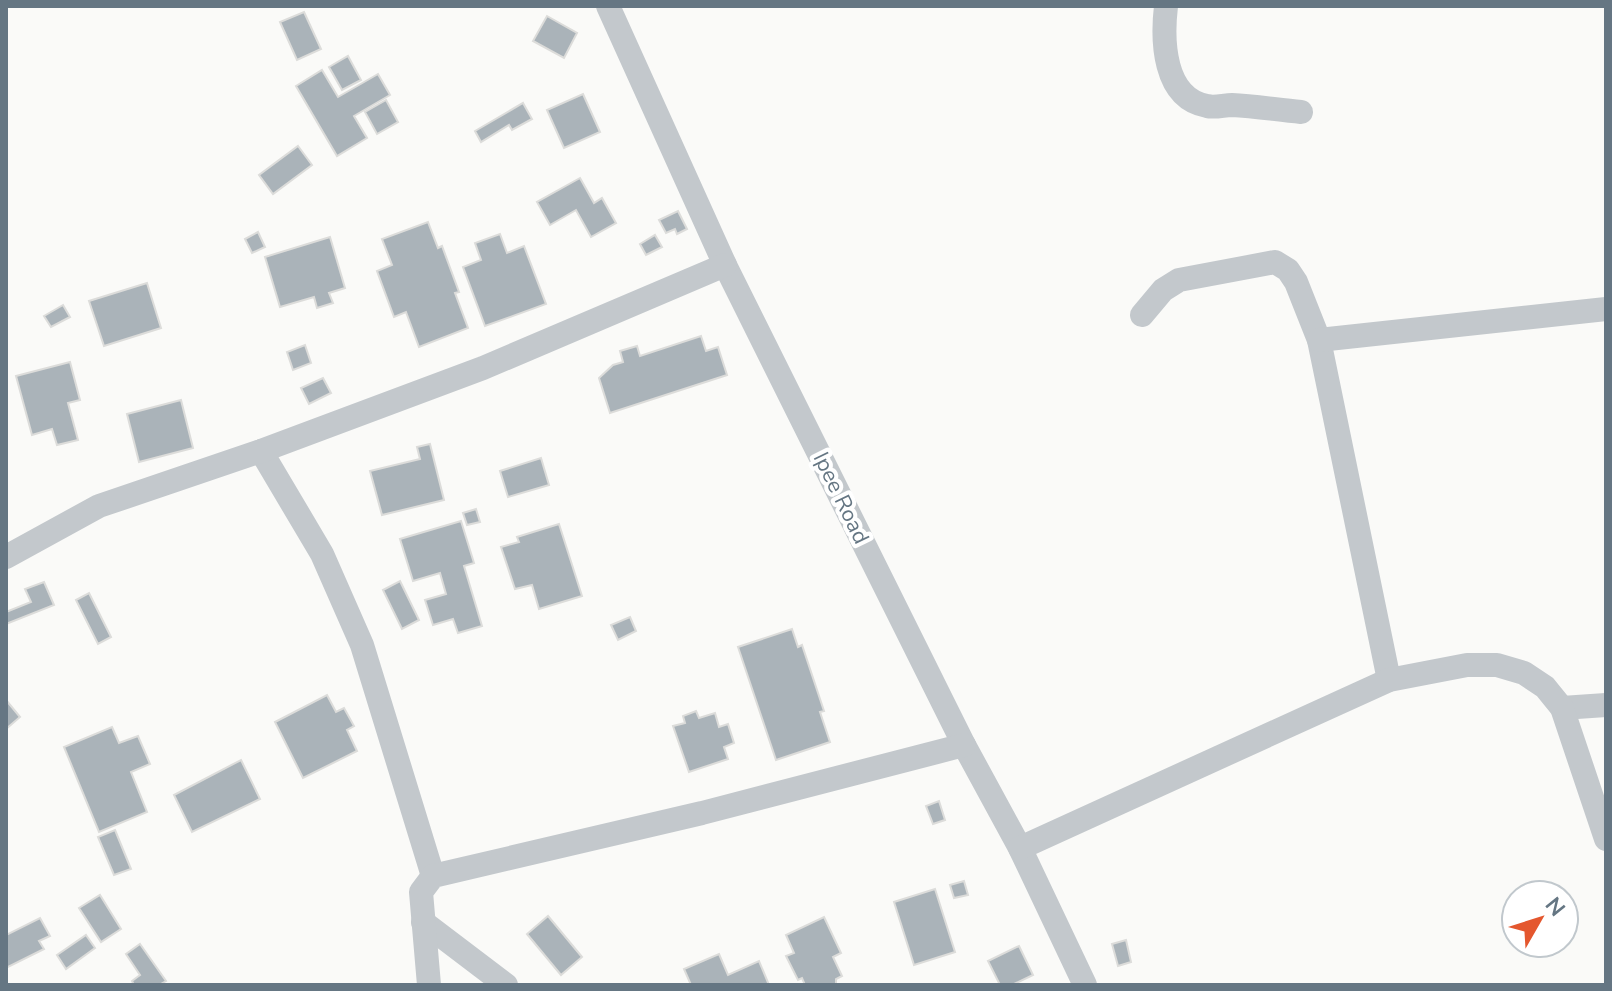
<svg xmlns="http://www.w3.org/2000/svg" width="1612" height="991" font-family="'Nunito Sans',sans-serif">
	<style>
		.building { fill: #aab3b9; stroke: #dcdcda; stroke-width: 2 }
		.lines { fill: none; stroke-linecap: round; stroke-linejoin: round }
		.street { stroke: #c3c8cc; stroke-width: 24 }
		.labels { text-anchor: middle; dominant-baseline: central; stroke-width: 8; stroke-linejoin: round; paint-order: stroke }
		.street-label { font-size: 22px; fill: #657683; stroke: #fff }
	</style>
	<rect width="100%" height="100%" fill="#fafaf8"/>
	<g class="building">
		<polygon points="304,12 321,49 297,60 280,22"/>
		<polygon points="547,16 577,33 564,58 533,41"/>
		<polygon points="348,56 361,80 342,90 329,67"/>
		<polygon points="322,70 338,97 378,74 390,95 354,116 367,138 337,156 296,86"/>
		<polygon points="583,94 600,132 564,148 547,110"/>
		<polygon points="386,100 398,122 377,134 365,112"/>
		<polygon points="523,103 532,119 512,130 509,125 481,142 475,131"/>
		<polygon points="298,146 312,165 273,194 259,175"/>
		<polygon points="580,178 594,203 602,198 616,223 591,237 576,210 550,225 537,202"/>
		<polygon points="678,211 687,229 677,234 675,229 666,233 659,220"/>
		<polygon points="428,222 438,248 442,246 459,292 455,293 468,328 419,347 406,312 394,317 377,271 392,265 382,239"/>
		<polygon points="258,232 265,247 252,253 245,239"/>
		<polygon points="500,234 507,253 524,246 546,304 485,326 463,267 481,260 475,243"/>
		<polygon points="655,235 662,247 646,255 640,244"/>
		<polygon points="330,237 345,288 329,293 333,303 317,308 314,297 280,307 265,257"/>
		<polygon points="147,283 161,328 104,346 89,301"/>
		<polygon points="63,305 70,317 51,327 44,316"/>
		<polygon points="701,336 706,351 718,347 727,375 610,413 599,378 613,365 623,362 620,351 637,346 640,356"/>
		<polygon points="305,345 311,363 293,370 287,352"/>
		<polygon points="70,362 80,400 68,403 78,440 57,445 52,429 32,435 16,376"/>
		<polygon points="323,378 331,393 309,404 301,388"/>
		<polygon points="181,400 193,448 139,462 127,414"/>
		<polygon points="430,444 444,500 382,515 370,471 420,459 417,447"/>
		<polygon points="541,458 549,485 508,497 500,471"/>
		<polygon points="476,509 480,522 467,525 463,513"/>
		<polygon points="461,521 474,563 464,566 482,626 458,633 453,619 433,625 425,600 446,594 440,573 413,581 400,539"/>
		<polygon points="559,524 582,596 539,609 532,585 515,589 501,547 519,542 517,537"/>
		<polygon points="400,581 419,620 402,629 383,590"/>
		<polygon points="44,582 54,605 6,624 6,612 31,602 25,589"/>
		<polygon points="89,593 111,637 98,644 76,600"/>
		<polygon points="630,617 636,631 618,640 611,625"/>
		<polygon points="792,629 798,647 802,645 824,711 820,712 830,742 776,760 738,647"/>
		<polygon points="327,695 336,712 344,708 354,726 347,730 357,751 303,778 275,722"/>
		<polygon points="6,700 20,717 6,729"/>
		<polygon points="696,711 699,718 715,713 719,727 728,724 734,743 724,747 728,759 689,772 673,726 685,723 683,716"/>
		<polygon points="112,727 119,743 138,736 150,764 131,772 147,812 99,832 64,747"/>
		<polygon points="241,760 260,799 192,832 174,795"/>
		<polygon points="939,801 945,820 933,824 926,806"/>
		<polygon points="115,830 131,869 114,875 98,837"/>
		<polygon points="964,881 968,895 954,898 950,885"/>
		<polygon points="935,889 955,952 914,965 894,902"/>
		<polygon points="100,895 121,929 101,942 79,908"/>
		<polygon points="548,916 582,957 561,975 527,934"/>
		<polygon points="824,917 841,953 833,957 842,976 836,979 836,985 805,985 802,978 798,980 786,956 794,953 786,935"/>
		<polygon points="40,918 50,936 39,941 44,949 6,968 6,935"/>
		<polygon points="86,935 95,948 66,969 57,955"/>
		<polygon points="1126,940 1131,962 1118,966 1112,944"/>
		<polygon points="140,944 166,981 159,985 134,985 132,981 140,975 126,954"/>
		<polygon points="1019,946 1033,975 1012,985 1000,985 988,961"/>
		<polygon points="719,954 728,975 759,961 769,985 691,985 684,969"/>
	</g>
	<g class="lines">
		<g class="street">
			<polyline points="608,6 725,265 964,745 1020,848 1085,985"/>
			<path d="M1166,6C1162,40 1163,98 1207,106C1215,108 1224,105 1232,105C1255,106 1278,110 1301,112"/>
			<polyline points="1142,315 1163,290 1179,280 1275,262 1288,270 1296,282 1319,340 1389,680"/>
			<polyline points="1319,340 1606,309"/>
			<polyline points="261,451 322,554 362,645 433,876"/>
			<polyline points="6,557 99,506 261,451 483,368 725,265"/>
			<polyline points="1562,708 1606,705"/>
			<polyline points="1020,848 1389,680 1467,665 1497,665 1524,673 1545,687 1562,708 1606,839"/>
			<polyline points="423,922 506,985"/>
			<polyline points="429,985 421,892 433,876 702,813 964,745"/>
		</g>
	</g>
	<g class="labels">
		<g class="street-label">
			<text transform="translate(841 498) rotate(64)">Ipee Road</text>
		</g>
	</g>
	<rect width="1612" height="991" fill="none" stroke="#657683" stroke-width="16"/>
	<g transform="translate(1540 919) rotate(51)"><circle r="38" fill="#ffffff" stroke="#c1c8cd" stroke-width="2"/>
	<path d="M0-6L14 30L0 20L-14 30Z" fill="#e4572e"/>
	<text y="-12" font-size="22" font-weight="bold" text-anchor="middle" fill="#657683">N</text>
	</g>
</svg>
